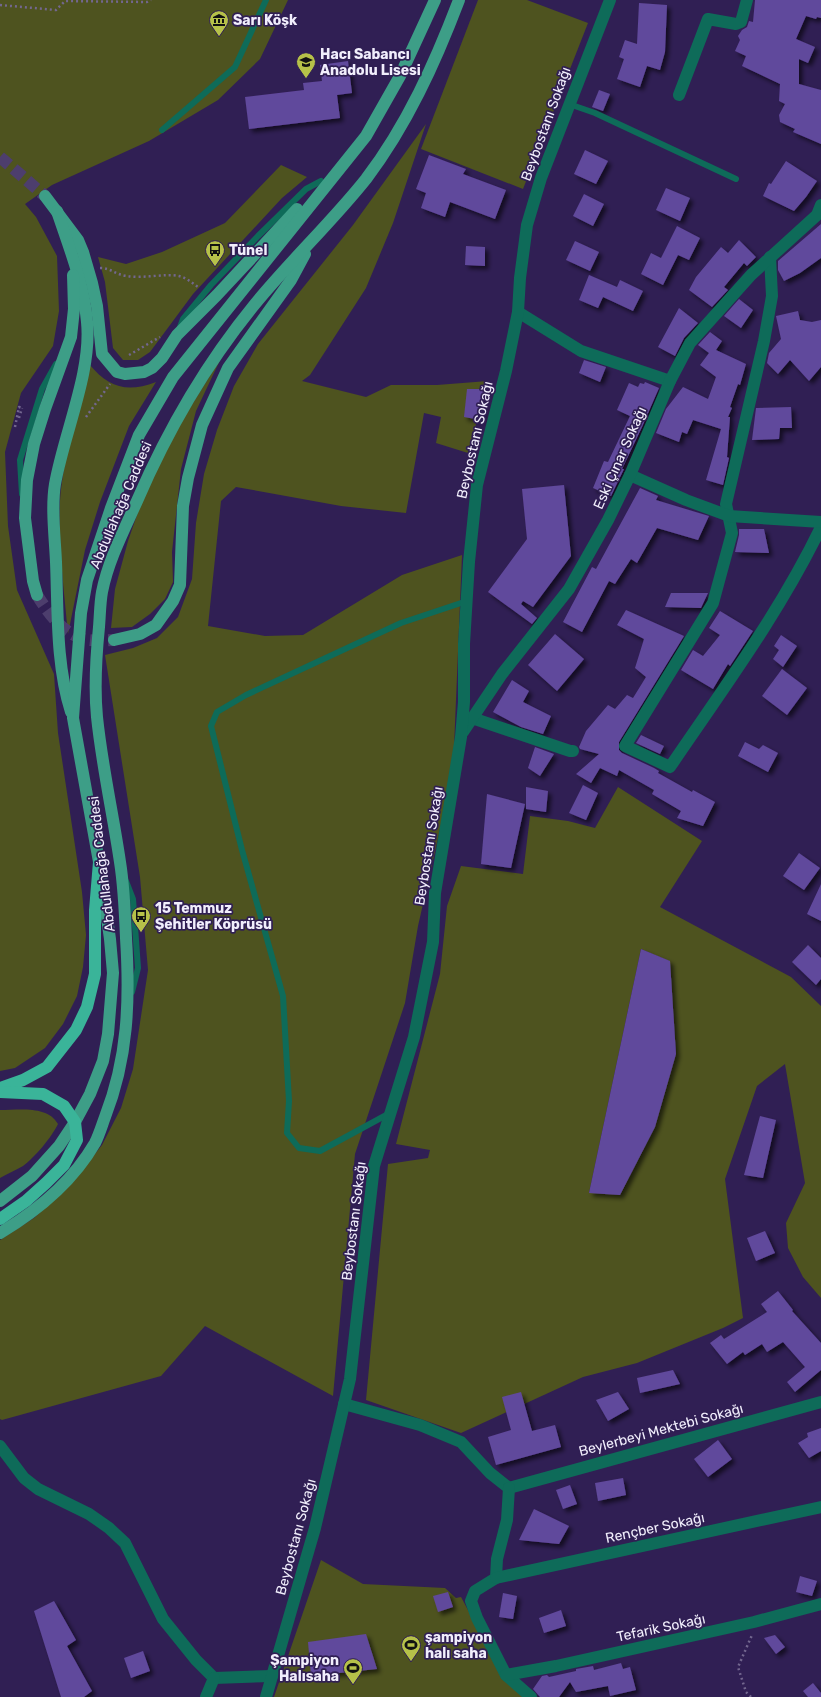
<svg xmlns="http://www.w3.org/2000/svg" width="821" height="1697" font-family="Rubik,sans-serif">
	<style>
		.green { fill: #4e531f; fill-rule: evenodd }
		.building { fill: #61489c; filter: url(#shadow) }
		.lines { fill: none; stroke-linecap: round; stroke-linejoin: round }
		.primary-tunnel { stroke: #4d3e6d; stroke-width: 12; stroke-dasharray: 12 6; stroke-linecap: butt }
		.path { stroke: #73678f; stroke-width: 2.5; stroke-dasharray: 2 3; stroke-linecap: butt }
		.service { stroke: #0e6b59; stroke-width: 6 }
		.minor { stroke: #0e6b59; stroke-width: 12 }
		.tertiary { stroke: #0e6b59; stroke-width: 12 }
		.primary { stroke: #3d9e87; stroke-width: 12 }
		.motorway { stroke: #3ab499; stroke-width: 12 }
		.labels { text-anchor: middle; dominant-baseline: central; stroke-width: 3.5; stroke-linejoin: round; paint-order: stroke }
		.poi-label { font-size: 14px; font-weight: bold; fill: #f1eefc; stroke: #301f54; text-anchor: start }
		.street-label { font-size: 14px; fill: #f1eefc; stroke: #301f54 }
	</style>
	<defs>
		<filter id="shadow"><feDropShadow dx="3.5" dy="3.5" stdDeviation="2" flood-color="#0009"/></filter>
	</defs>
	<rect width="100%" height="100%" fill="#301f54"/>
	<g class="green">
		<polygon points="0,0 288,0 260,59 218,100 149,141 52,185 25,204 36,217 57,256 59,311 53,346 21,393 5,452 8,526 17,590 54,674 58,733 82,892 86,935 83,967 77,996 63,1024 45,1048 15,1068 0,1071"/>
		<polygon points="478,0 527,0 588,23 523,189 421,149"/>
		<polygon points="426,124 393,223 366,288 310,375 302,381 366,397 391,385 437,385 488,381 468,453 436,443 441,417 424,413 406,513 341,506 236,487 221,501 208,626 265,636 303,635 402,575 462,555 453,772 418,926 405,1003 355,1154 333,1396 205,1326 161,1376 2,1420 0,1419 0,1240 34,1218 71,1184 102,1145 121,1108 133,1069 148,970 140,877 105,655 133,648 157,638 178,617 192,579 196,523 204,474 217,430 234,386 258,344 353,225"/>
		<polygon points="281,165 307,177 282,198 193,294 150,352 138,360 123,360 113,348 105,282 98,257 126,264 162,252 225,223"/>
		<polygon points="221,358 196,411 181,469 172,552 173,582 165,599 150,614 132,627 111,628 115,589 128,541 146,489 168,443"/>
		<path d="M89,364C109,388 127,393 156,382L129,426L100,502L85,550L68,634C64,590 58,545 60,501C63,458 79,406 89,364Z"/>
		<path d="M618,787L702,841L660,907L791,977L821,1006V1298L803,1277L788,1248L786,1223L805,1183L785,1064L757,1086L725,1179L743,1318L723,1328L637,1363L583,1377L461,1433L366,1400L388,1164L428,1158L430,1150L396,1144L440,974L447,906L461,866L523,874L530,816L568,821L595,828ZM641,949L669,961L676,1054L589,1193Z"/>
		<path d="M0,1110C18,1110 48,1105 58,1124C51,1138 35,1157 23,1166C16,1170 7,1174 0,1178Z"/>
		<polygon points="321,1560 363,1584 445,1588 456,1598 461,1597 504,1677 524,1697 274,1697"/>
	</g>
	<g class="building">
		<polygon points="755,0 821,0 821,18 817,17 816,19 806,16 796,39 815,47 808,63 799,59 799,84 821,90 821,144 793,132 795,129 780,122 779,115 785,104 779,101 780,84 742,66 746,56 735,51 740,40 738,36 742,30 747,27 749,21 753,22"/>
		<polygon points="639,3 667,5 665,52 660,70 647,66 640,87 617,79 624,59 619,57 625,40 637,44"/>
		<polygon points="348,61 352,93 337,95 340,118 249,129 245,97 304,90 303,83 322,81 320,65"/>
		<polygon points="599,90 610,94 603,111 592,107"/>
		<polygon points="585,150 608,161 596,184 574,174"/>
		<polygon points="429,155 466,169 463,174 506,190 495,219 450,202 445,217 421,208 426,193 416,189"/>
		<polygon points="786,161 817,181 806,197 794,211 763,196 769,183 771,184"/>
		<polygon points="666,188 690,198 680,221 656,210"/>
		<polygon points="584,194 604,204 593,226 573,216"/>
		<polygon points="821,224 821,258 800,273 784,281 778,270 778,261"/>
		<polygon points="677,226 700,238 689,260 678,255 663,285 641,274 651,253 661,258"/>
		<polygon points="739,240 756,257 747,266 744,263 724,287 728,290 712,307 689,290 696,277 721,247 728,253"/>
		<polygon points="575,241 599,252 590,271 566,260"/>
		<polygon points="466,246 485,247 485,266 465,265"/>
		<polygon points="589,275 617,287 620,280 643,291 633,311 603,297 598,308 579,300"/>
		<polygon points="739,299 753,310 741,328 724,316"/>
		<polygon points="679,308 698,323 684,338 675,356 658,347"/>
		<polygon points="798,311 800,320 812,322 821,320 821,367 809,381 790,360 778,374 767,363 769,353 781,339 776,316"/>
		<polygon points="710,332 722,341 716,350 746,364 740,385 738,384 730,407 732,408 728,417 730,417 727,457 729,458 723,485 706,480 721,429 693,420 687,434 682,432 679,442 656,433 666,409 683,387 708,399 716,377 700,365 709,353 698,345"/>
		<polygon points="584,360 606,367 600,382 579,373"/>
		<polygon points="645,382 659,388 642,427 622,469 624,469 611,496 593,488 604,461 608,462 630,416 617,410 629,383 638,387 640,383 644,384"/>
		<polygon points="467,389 485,389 481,420 464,417"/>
		<polygon points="791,407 792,428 780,428 779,439 752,440 756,408"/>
		<polygon points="564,485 571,556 533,607 523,601 521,604 537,618 532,624 488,592 527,539 522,489"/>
		<polygon points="640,488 658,496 656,500 709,516 698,540 657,528 637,563 631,559 615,584 609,581 582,632 563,622 592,567 596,569"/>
		<polygon points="739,529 764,529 769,553 735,552 739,535"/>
		<polygon points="671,593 708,593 701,608 665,607"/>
		<polygon points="626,610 684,636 619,742 619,750 622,753 654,768 659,771 658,773 692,792 693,790 715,802 703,826 677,818 681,811 652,794 654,790 619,770 617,776 600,768 591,783 576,774 599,754 580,749 579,747 586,731 608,705 615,709 627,695 633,698 646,677 635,668 644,639 617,625"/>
		<polygon points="720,611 753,631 730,666 728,664 713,689 681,670 693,650 703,656 720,635 709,628"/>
		<polygon points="555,634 584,659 557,691 528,665"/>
		<polygon points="781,635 797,646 783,667 773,659 779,650 774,646"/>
		<polygon points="782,669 807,688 787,715 762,696"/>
		<polygon points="512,680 529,691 523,702 551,716 543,734 521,727 493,712"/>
		<polygon points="641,735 664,746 660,754 636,743"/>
		<polygon points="745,742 759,749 763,745 778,753 768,772 738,756"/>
		<polygon points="535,747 554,754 540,776 528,768"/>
		<polygon points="583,785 598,793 586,820 569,813"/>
		<polygon points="526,787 548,791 546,812 526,809"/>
		<polygon points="487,794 525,804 511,868 481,864"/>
		<polygon points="799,853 820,868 804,890 783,876"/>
		<polygon points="821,884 821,921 807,914"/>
		<polygon points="808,945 821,958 821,979 816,985 792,962"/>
		<polygon points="641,949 670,961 676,1054 655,1127 620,1195 589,1193"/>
		<polygon points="760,1116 776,1120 763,1178 744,1175"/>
		<polygon points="765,1231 775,1253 756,1261 747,1238"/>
		<polygon points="778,1291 793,1310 792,1311 821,1343 821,1370 795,1392 787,1382 805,1367 783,1342 767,1352 762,1344 745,1355 743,1352 727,1364 710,1343 721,1335 724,1339 767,1312 761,1304"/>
		<polygon points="673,1370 680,1384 640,1393 637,1378"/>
		<polygon points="521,1392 532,1431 555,1425 561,1447 496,1465 488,1437 511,1430 502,1397"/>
		<polygon points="618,1392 629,1409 608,1421 596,1400"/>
		<polygon points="821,1428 821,1451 809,1458 798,1443 808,1437 807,1433"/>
		<polygon points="718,1440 732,1459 708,1477 694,1459"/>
		<polygon points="623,1478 626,1495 598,1501 595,1483"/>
		<polygon points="570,1485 577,1504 563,1509 556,1490"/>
		<polygon points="534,1509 569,1526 559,1544 519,1540"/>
		<polygon points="800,1576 817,1581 812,1596 796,1592"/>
		<polygon points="448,1592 453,1607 438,1612 433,1596"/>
		<polygon points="503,1593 517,1596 513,1619 499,1617"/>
		<polygon points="54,1601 76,1640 67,1646 92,1691 84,1697 61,1697 34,1611"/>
		<polygon points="561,1610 566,1626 544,1633 539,1618"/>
		<polygon points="366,1634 377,1669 311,1676 308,1642"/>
		<polygon points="775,1635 785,1647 776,1654 764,1638"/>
		<polygon points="143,1651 150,1671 131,1678 124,1658"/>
		<polygon points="621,1663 623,1669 630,1667 636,1690 610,1696 608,1686 576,1692 570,1682 559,1697 540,1697 533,1689 542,1676 547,1675 549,1677 576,1671 576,1669 593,1666 594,1670"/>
		<polygon points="813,1683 821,1693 821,1697 808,1697 803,1691"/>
	</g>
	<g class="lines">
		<g class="primary-tunnel">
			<polyline points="0,157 45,196"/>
			<path d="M37,595C49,614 64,636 89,640C97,641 106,640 114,640"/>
		</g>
		<g class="path">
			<polyline points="0,5 56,10 65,1 147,2 151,0"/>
			<path d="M100,268C111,268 116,275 127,276C143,279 166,273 179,276C187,278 192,283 198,287"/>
			<polyline points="129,355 160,337"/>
			<polyline points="86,417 110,384"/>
			<polyline points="19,418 22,408"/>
			<polyline points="15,427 19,407 22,408"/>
			<polyline points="751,1697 746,1692 738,1667 752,1635"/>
		</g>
		<g class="service">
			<polyline points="569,104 595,113 736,179"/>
			<polyline points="162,130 235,67 266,0"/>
			<polyline points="180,327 183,319 211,285 258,236 306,189 321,181"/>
			<polyline points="22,494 20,460 42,389 56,364"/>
			<polyline points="126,881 133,899 138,968 132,992"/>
			<polyline points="390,1113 320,1151 299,1148 287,1133 289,1101 283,996 242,850 211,726 217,712 246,695 401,623 467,601"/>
		</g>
		<g class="minor">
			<polyline points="679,95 708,19 736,24 741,22 747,0"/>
			<path d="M770,257L772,296L764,341L726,504L732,533L713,603L625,746L670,767C723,689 780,612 821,527"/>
			<polyline points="518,312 581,351 670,381"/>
			<polyline points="630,475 686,500 729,516 821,522"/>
			<polyline points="472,718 570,751 573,751"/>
			<polyline points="344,1404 420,1425 461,1442 490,1473 509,1488"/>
			<polyline points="0,1446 24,1478 38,1489 89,1514 109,1528 125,1543 163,1619 196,1660 214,1678"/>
			<polyline points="509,1488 821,1402"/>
			<polyline points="509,1488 507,1520 497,1559 496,1578 475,1591 471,1601 477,1618 506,1675 531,1697"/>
			<polyline points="496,1578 821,1507"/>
			<polyline points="506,1675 556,1666 754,1622 821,1604"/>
			<polyline points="214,1678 272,1676"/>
			<polyline points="206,1697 214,1678"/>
		</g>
		<g class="tertiary">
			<polyline points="463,732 502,674 569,589 608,520 630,475 670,381 690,343 751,275 817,215 821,205"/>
			<polyline points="266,1697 315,1528 350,1379 374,1166 414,1037 433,942 435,893 461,737 464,702 464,644 469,562 477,485 506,371 518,312 520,278 527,225 541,178 610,0"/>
		</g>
		<g class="primary">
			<polyline points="45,196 78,240 83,252 92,283 97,306 102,354 117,372 125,374 144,372 152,368 162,358 177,335 217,295 297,209"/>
			<path d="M57,211C69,247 84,284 87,322C92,372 64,433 55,484C51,508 55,538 56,562C58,612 56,665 71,712"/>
			<polyline points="37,595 33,581 25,518 27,480 34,444 45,409 71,337 74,309 73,275"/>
			<polyline points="114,640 140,634 156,625 173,601 180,585 183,506 188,478 202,425 228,368 291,280 305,254"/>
			<polyline points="0,1201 32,1176 59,1146 75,1122 90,1094 103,1061 108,1034 113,973 110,939 99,862 73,718 81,613 87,580 111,508 139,435 173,377 366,136 400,76 435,0"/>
			<path d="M0,1233C37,1211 73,1181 95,1143C99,1135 102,1125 105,1117C128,1058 130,1001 126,938C125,913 124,887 120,862C113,814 102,766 97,717C94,687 96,657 99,627C100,615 100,603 102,592C108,561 124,530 137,501C168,429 205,365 255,304C290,261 331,223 366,179C407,125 435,63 459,0"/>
		</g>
		<g class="motorway">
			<polyline points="0,1088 23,1080 47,1067 76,1030 87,1007 95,974 95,910 99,862"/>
			<polyline points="0,1092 43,1094 64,1106 75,1122 77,1140 64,1165 46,1183 26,1201 0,1219"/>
		</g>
	</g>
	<defs>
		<symbol id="museum-pin" viewBox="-11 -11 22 30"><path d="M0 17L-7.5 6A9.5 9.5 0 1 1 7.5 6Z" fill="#b6c149" stroke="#301f54"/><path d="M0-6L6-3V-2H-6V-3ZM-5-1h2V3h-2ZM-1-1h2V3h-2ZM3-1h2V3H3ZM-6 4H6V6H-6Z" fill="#111"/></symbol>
		<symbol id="school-pin" viewBox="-11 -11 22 30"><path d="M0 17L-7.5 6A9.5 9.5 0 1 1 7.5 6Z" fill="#b6c149" stroke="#301f54"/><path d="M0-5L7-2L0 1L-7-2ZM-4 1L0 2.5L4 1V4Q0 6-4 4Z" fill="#111"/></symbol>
		<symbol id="bus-pin" viewBox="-11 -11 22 30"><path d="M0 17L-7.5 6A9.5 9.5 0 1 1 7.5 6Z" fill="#b6c149" stroke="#301f54"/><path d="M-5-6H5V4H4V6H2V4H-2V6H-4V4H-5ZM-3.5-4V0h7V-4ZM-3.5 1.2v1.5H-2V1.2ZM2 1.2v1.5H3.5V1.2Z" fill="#111"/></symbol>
		<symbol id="stadium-pin" viewBox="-11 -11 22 30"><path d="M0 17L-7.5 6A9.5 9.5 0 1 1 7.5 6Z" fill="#b6c149" stroke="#301f54"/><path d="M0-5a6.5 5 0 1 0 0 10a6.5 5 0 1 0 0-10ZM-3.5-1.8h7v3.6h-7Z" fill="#111"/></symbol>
	</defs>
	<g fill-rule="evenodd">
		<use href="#museum-pin" x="208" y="9" width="22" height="30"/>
		<use href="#school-pin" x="295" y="51" width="22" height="30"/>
		<use href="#bus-pin" x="204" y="239" width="22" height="30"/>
		<use href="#bus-pin" x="130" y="905" width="22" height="30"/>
		<use href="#stadium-pin" x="400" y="1634" width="22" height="30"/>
		<use href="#stadium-pin" x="342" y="1657" width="22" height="30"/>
	</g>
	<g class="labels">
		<g class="poi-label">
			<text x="233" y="20">Sarı Köşk</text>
			<text x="320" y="54">Hacı Sabancı<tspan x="320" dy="16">Anadolu Lisesi</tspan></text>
			<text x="229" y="250">Tünel</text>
			<text x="155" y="908">15 Temmuz<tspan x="155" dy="16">Şehitler Köprüsü</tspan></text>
			<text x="425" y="1637">şampiyon<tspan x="425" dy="16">halı saha</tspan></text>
			<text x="339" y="1660" text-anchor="end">Şampiyon<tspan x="339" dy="16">Halısaha</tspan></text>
		</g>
		<g class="street-label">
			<text transform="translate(546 124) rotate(-70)">Beybostanı Sokağı</text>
			<text transform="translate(475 440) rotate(-77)">Beybostanı Sokağı</text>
			<text transform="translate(620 458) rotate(-66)">Eski Çınar Sokağı</text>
			<text transform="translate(121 505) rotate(-67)">Abdullahağa Caddesi</text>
			<text transform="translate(429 846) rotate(-81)">Beybostanı Sokağı</text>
			<text transform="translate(102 864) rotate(-97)">Abdullahağa Caddesi</text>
			<text transform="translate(354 1221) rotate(-83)">Beybostanı Sokağı</text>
			<text transform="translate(661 1430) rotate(-15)">Beylerbeyi Mektebi Sokağı</text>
			<text transform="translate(655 1528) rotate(-12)">Rençber Sokağı</text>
			<text transform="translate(296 1537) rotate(-75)">Beybostanı Sokağı</text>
			<text transform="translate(661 1628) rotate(-12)">Tefarik Sokağı</text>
		</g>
	</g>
</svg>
